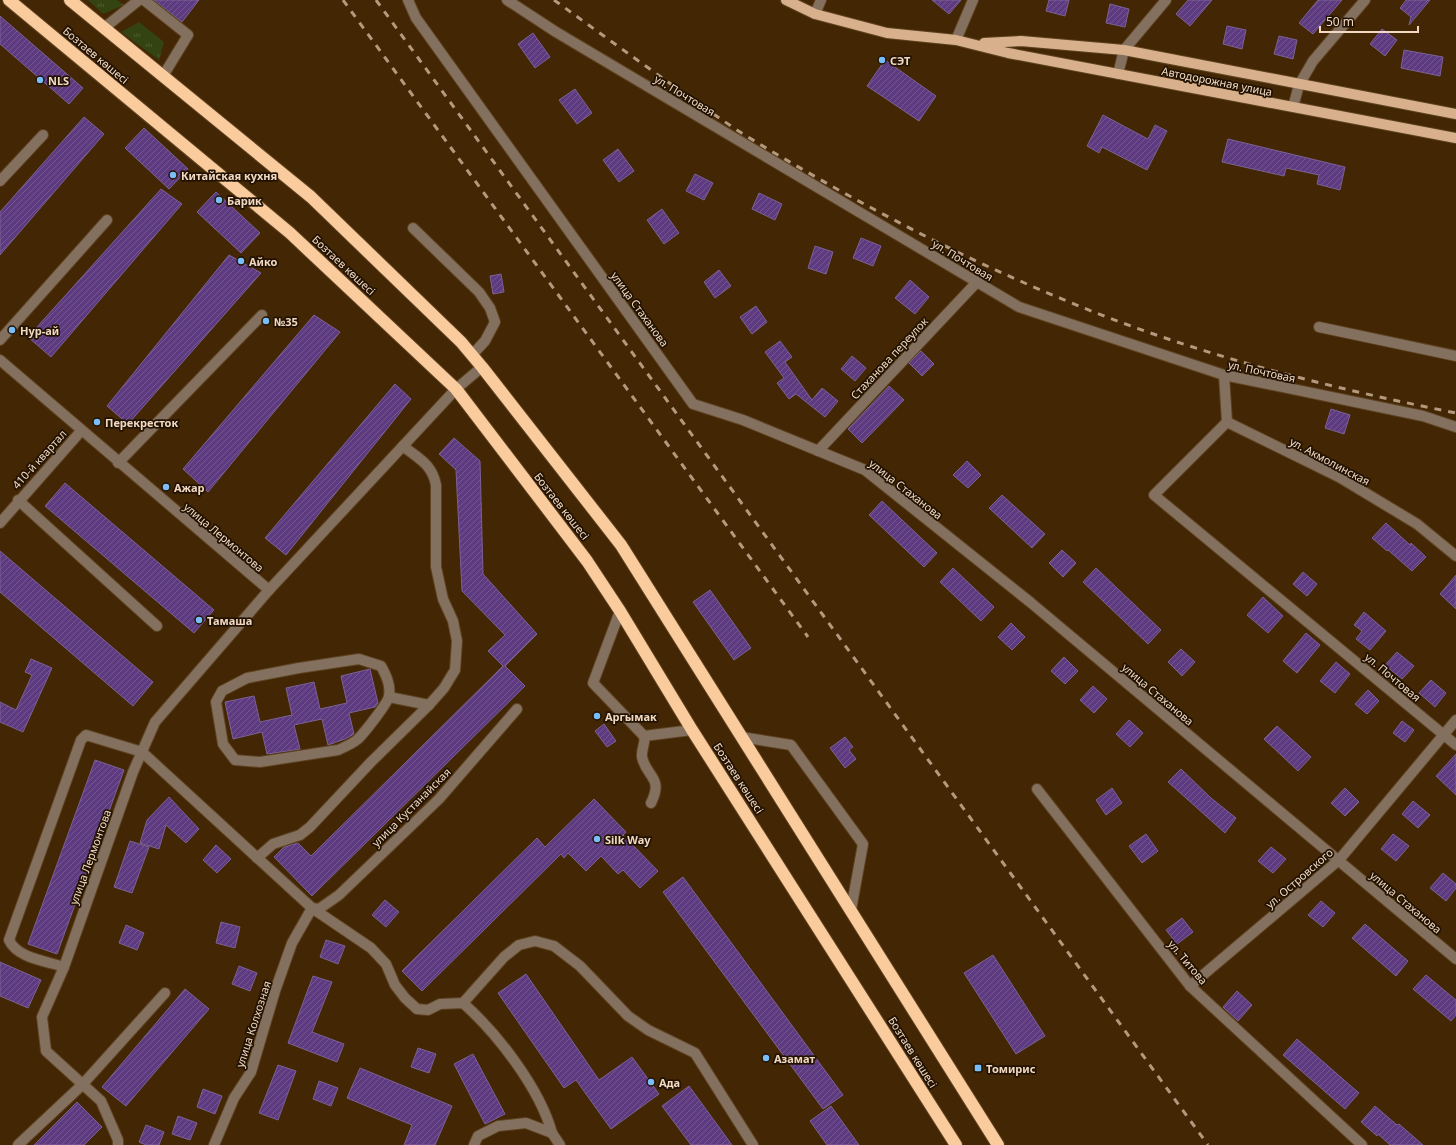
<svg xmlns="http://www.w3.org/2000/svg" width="1456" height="1145" font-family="'Noto Sans',sans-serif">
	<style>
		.grass { fill: url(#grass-tufts) }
		.building { fill: url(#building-hatch); stroke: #7a6294 }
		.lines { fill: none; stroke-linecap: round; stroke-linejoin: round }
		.minor-casing { stroke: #5f4322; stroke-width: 12 }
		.major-casing { stroke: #5f4322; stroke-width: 12 }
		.highway-casing { stroke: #5f4322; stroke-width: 14 }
		.minor { stroke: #83705e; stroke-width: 10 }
		.major { stroke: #d8b18c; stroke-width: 10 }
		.highway { stroke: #facb9d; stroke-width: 12 }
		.rail { stroke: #b3997e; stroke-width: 3; stroke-dasharray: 7 7; stroke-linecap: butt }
		.poi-dot { fill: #7abef8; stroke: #221202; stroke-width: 1.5 }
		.labels { text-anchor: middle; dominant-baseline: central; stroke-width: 3.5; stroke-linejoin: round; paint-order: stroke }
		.street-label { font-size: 11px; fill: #f1d9c3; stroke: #221202 }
		.poi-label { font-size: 11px; font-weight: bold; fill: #f1d9c3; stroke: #221202; text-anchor: start }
	</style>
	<defs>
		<pattern id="grass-tufts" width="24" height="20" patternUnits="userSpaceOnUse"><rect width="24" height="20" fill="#334312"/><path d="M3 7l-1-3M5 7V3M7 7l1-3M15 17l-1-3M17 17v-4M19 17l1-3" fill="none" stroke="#515e33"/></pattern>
		<pattern id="building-hatch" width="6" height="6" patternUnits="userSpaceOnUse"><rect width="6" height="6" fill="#5e3a81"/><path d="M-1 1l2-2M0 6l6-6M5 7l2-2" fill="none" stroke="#765691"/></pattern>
	</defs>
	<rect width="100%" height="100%" fill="#432603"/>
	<g class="grass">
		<polygon points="88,0 117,0 124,5 103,14"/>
		<polygon points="139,22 164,42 159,60 121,32"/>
	</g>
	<g class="building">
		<polygon points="154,0 199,0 182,22"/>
		<polygon points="932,0 961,0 949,14"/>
		<polygon points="1049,0 1069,0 1065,16 1046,11"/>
		<polygon points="1188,0 1212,0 1190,26 1176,14"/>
		<polygon points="1318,0 1342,0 1313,34 1299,23"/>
		<polygon points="1406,0 1430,0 1409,25 1411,17 1400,8"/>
		<polygon points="1110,4 1129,9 1125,27 1106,23"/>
		<polygon points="0,16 83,88 69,104 0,44"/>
		<polygon points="1227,26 1246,30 1242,49 1223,44"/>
		<polygon points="1382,29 1397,40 1385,56 1370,44"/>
		<polygon points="533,33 550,57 535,68 518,44"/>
		<polygon points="1279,36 1297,40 1293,59 1274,54"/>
		<polygon points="1404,50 1443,57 1440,76 1401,68"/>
		<polygon points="885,60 936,96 919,121 867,86"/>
		<polygon points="575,89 592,113 577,124 559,100"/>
		<polygon points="1103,115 1148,139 1155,125 1167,131 1147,170 1102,147 1099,153 1087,146"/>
		<polygon points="84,117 104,134 0,255 0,212"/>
		<polygon points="144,128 188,169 169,189 125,148"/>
		<polygon points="1228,139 1345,167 1340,190 1317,184 1319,175 1286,168 1284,176 1222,162"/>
		<polygon points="618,149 634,171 619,182 603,160"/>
		<polygon points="695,174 713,183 704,200 686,191"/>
		<polygon points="161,189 182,204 51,357 28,337"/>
		<polygon points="216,192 260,233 241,253 197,212"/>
		<polygon points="759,193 782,204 775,220 752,209"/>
		<polygon points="662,209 679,233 664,244 647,220"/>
		<polygon points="861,238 881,246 873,266 853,258"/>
		<polygon points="815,246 833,252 826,274 808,268"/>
		<polygon points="229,255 261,273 128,424 107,406"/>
		<polygon points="719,270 731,286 715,298 704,282"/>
		<polygon points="501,274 504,292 493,294 490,276"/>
		<polygon points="910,280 929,297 915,314 895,298"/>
		<polygon points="756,306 767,322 752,334 740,317"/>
		<polygon points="314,315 340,332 208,492 183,469"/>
		<polygon points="780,341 792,357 785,362 812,400 822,388 838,401 825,417 796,394 789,399 777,383 784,378 765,352"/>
		<polygon points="921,351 934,364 922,376 909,363"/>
		<polygon points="852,356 866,368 855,381 841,369"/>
		<polygon points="395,384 411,399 286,555 265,538"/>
		<polygon points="889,386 904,400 862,443 848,429"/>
		<polygon points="1331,409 1350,415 1344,434 1325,428"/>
		<polygon points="454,438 480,461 483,574 537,634 505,666 525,686 312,896 274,857 284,847 298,843 311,856 503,666 488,651 505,635 462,591 456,470 439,454"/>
		<polygon points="967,461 981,475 968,488 953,475"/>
		<polygon points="65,483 214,610 194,633 45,506"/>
		<polygon points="1002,495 1045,534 1032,548 989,508"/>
		<polygon points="882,501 937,553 924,567 869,515"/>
		<polygon points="1386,523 1410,545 1411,543 1426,557 1412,571 1388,550 1387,551 1372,538"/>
		<polygon points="1062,550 1076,563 1063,577 1049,563"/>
		<polygon points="0,551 153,682 133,706 0,592"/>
		<polygon points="953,568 994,607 981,621 940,582"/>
		<polygon points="1096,568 1161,630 1148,644 1083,582"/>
		<polygon points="1303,572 1317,584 1307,596 1293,584"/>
		<polygon points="1456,575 1456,609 1440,594"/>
		<polygon points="710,590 751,648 734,660 693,602"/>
		<polygon points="1263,597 1283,616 1268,633 1247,615"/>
		<polygon points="1364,612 1386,631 1370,650 1356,639 1362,631 1354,625"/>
		<polygon points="1011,623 1025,637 1012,650 998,637"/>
		<polygon points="1306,633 1320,645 1297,673 1283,661"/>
		<polygon points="1181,649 1195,662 1182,676 1168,662"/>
		<polygon points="1397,652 1414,666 1402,679 1385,665"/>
		<polygon points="1064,657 1078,671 1065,684 1051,671"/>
		<polygon points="31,659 52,668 23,732 0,722 0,702 16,710 32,675 25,672"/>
		<polygon points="1336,662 1350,674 1335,693 1320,681"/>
		<polygon points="370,669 378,703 375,707 349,713 354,734 345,739 328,745 322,719 294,725 300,749 294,750 267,754 262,732 233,739 225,702 254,696 260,722 292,715 286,688 314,682 320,709 347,703 341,676"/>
		<polygon points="1431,680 1446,693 1435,707 1419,693"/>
		<polygon points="1093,686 1107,699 1094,713 1080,700"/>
		<polygon points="1368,690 1379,701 1367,714 1355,704"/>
		<polygon points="1129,720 1143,733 1130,747 1116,734"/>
		<polygon points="1402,721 1414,730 1405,742 1393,733"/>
		<polygon points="604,724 616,741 607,747 595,731"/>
		<polygon points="1277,726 1311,757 1298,771 1264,739"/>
		<polygon points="845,737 853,747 849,750 856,759 845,768 830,748"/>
		<polygon points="1456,754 1456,795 1436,776"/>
		<polygon points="95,760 124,770 57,954 28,944"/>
		<polygon points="1181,769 1211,798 1236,818 1225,833 1168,782"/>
		<polygon points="1112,788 1122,803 1106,815 1096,800"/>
		<polygon points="1345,788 1359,802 1345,816 1331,803"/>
		<polygon points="169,797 199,829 186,843 166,825 159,849 140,843 147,820"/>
		<polygon points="594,799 626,832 623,835 658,871 640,888 623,870 618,874 601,856 586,871 568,853 564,858 561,854 422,991 402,971 537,838 545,847"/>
		<polygon points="1413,801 1430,815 1418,828 1402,814"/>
		<polygon points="1146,834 1158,851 1142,863 1129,846"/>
		<polygon points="1393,834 1409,846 1396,861 1381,849"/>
		<polygon points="130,841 149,847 132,893 114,887"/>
		<polygon points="216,845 231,859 217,873 203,860"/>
		<polygon points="1271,847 1286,859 1273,873 1258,861"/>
		<polygon points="1443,873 1456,884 1456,888 1446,901 1430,888"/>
		<polygon points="683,877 843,1095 823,1109 663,892"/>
		<polygon points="385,900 399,912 386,927 372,915"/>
		<polygon points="1321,901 1335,913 1323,927 1308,915"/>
		<polygon points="1182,918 1193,932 1177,944 1166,930"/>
		<polygon points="221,922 240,927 235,948 216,943"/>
		<polygon points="1365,924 1408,961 1396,976 1352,938"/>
		<polygon points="126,925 144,933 137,950 119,943"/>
		<polygon points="326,940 345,946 338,964 320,957"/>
		<polygon points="993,955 1045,1036 1016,1054 964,973"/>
		<polygon points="0,962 41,980 28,1008 0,996"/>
		<polygon points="239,966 257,973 250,991 232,984"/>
		<polygon points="526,974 599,1080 632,1057 659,1094 611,1129 576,1080 564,1088 498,993"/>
		<polygon points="1426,975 1456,1000 1456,1015 1451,1021 1413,989"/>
		<polygon points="313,976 332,982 312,1032 344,1044 337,1062 288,1043"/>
		<polygon points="185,989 209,1009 126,1106 102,1087"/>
		<polygon points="1237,991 1252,1005 1238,1021 1223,1007"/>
		<polygon points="1297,1039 1359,1093 1345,1109 1283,1055"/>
		<polygon points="418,1048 436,1054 429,1073 411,1067"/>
		<polygon points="473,1054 505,1114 485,1124 454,1064"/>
		<polygon points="278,1065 296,1071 278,1120 259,1113"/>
		<polygon points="360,1068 452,1106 435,1145 404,1145 412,1125 347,1098"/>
		<polygon points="319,1081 338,1088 331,1106 313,1099"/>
		<polygon points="689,1086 732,1145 691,1145 662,1106"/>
		<polygon points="203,1089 222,1096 215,1114 197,1107"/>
		<polygon points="77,1102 102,1127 84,1145 34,1145"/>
		<polygon points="831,1106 859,1145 827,1145 810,1121"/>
		<polygon points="1375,1106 1397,1125 1399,1124 1423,1145 1390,1145 1378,1134 1377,1136 1361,1122"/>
		<polygon points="178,1116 197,1123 190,1140 172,1134"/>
		<polygon points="146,1125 164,1132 159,1145 146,1145 139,1142"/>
	</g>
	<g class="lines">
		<defs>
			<g id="minor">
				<polyline points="144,0 188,35 163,76"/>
				<polyline points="408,0 416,18 693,404 743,420 865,470 1030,602 1456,959"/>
				<polyline points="507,0 556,32 1019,307 1224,375 1423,416 1456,427"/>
				<polyline points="815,14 821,0"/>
				<polyline points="104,28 139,0"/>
				<polyline points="956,40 973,0"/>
				<polyline points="1118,74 1124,50 1166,0"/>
				<polyline points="1293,107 1299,85 1313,61 1365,0"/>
				<polyline points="0,181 43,135"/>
				<polyline points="413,228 479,292 490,308 495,322 485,341 472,355"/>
				<polyline points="1319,327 1456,356"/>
				<polyline points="0,340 107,220"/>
				<polyline points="0,360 269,590 456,389 482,367"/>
				<polyline points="1224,375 1227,422 1339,477 1417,524 1456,556"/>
				<polyline points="1227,422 1154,495 1456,745"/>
				<polyline points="818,451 977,282"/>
				<polyline points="118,463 262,315"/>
				<polyline points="18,500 157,626"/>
				<polyline points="0,523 81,431"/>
				<polyline points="620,611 593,683 644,736 692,730"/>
				<path d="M359,659L381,666C386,675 391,685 389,696C388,703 364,733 358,739C352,744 345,747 338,750L260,762L235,760L223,744L216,702L222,691L247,678L299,668Z"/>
				<polyline points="389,697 429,705"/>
				<path d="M644,736C646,743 641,749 642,757C646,777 664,777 651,803"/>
				<polyline points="741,737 791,745 863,844 851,910"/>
				<polyline points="1037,789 1190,986 1362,1145"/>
				<path d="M257,858L273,844L300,835L310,827L371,762L429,705L444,688L455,670L457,641L453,621L443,599L436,567V485C432,464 419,459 403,446"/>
				<polyline points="312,908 319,909 339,895 439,799 517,709"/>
				<path d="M64,967C46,961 17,958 9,940L81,740L86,735L142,752L312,908L371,948L386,964L395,985L405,998L417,1009L428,1010L440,1004L463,1003C498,1034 540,1089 552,1133"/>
				<polyline points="1190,986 1339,860 1456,720"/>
				<polyline points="463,1003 504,957 519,945 535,941 554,946 580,966 628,1016 648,1030 695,1053 753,1145"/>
				<polyline points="18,1145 82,1085 165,993"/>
				<polyline points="118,1145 118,1140 101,1101 46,1051 42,1017 64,967 133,772 155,722 269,590"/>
				<polyline points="214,1145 234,1098 251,1072 275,991 292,943 312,908"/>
				<polyline points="474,1145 478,1136 498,1126 526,1123 552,1133 560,1145"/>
			</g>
			<g id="major">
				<polyline points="786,0 815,14 887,33 956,40 1008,53 1456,138"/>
				<polyline points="984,43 1021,41 1124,50 1456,114"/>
			</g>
			<g id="highway">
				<polyline points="9,0 290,233 456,389 587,561 620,611 692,730 956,1145"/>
				<polyline points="70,0 311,197 461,342 482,367 621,545 998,1145"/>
			</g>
		</defs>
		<use href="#minor" class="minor-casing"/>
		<use href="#major" class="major-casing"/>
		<use href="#highway" class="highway-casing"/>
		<use href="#minor" class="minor"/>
		<use href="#major" class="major"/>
		<use href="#highway" class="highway"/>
		<g class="rail">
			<polyline points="343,0 808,637"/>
			<polyline points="376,0 1208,1145"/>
			<path d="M554,0C597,31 641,63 685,94C704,107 723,121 743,134C843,195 947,251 1055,296C1183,351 1320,386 1456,413"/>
		</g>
	</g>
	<g class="poi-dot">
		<circle cx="882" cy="60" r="4"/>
		<circle cx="40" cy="80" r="4"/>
		<circle cx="173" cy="175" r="4"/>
		<circle cx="219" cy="200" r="4"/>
		<circle cx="241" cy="261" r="4"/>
		<circle cx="266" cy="321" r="4"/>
		<circle cx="12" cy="330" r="4"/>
		<circle cx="97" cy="422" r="4"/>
		<circle cx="166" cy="487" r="4"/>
		<circle cx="199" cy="620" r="4"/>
		<circle cx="597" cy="716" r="4"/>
		<circle cx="597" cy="839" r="4"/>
		<circle cx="766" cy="1058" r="4"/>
		<rect x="974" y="1064" width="8" height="8" rx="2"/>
		<circle cx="651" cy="1082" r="4"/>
	</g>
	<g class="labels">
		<g class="street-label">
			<text transform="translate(96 55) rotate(40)">Бозтаев көшесі</text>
			<text transform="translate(1217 81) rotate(11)">Автодорожная улица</text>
			<text transform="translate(685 95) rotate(31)">ул. Почтовая</text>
			<text transform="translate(963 260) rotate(31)">ул. Почтовая</text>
			<text transform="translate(344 265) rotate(43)">Бозтаев көшесі</text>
			<text transform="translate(640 309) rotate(54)">улица Стаханова</text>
			<text transform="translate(889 358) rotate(-47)">Стаханова переулок</text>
			<text transform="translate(1262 371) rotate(12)">ул. Почтовая</text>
			<text transform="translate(39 459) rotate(-48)">410-й квартал</text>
			<text transform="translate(1330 461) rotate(28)">ул. Акмолинская</text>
			<text transform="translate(906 489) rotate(38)">улица Стаханова</text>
			<text transform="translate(562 506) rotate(52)">Бозтаев көшесі</text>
			<text transform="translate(224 537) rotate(40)">улица Лермонтова</text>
			<text transform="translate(1393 677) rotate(40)">ул. Почтовая</text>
			<text transform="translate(1158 694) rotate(40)">улица Стаханова</text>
			<text transform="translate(739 778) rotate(57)">Бозтаев көшесі</text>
			<text transform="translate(411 807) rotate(-45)">улица Кустанайская</text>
			<text transform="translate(90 857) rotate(-70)">улица Лермонтова</text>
			<text transform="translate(1299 878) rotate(-41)">ул. Островского</text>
			<text transform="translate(1406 902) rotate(40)">улица Стаханова</text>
			<text transform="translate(1188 962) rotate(50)">ул. Титова</text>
			<text transform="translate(253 1024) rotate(-72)">улица Колхозная</text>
			<text transform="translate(913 1052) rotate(58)">Бозтаев көшесі</text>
		</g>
		<g class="poi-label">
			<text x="890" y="60">СЭТ</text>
			<text x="48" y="80">NLS</text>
			<text x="181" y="175">Китайская кухня</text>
			<text x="227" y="200">Барик</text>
			<text x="249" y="261">Айко</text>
			<text x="274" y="321">№35</text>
			<text x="20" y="330">Нур-ай</text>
			<text x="105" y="422">Перекресток</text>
			<text x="174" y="487">Ажар</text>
			<text x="207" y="620">Тамаша</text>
			<text x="605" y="716">Аргымак</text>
			<text x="605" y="839">Silk Way</text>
			<text x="774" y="1058">Азамат</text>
			<text x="986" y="1068">Томирис</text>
			<text x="659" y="1082">Ада</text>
		</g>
	</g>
	<path d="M1320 26v6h98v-6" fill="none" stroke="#f1d9c3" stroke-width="2"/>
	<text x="1326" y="26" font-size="12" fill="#f1d9c3" stroke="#221202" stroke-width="3" paint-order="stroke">50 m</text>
</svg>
